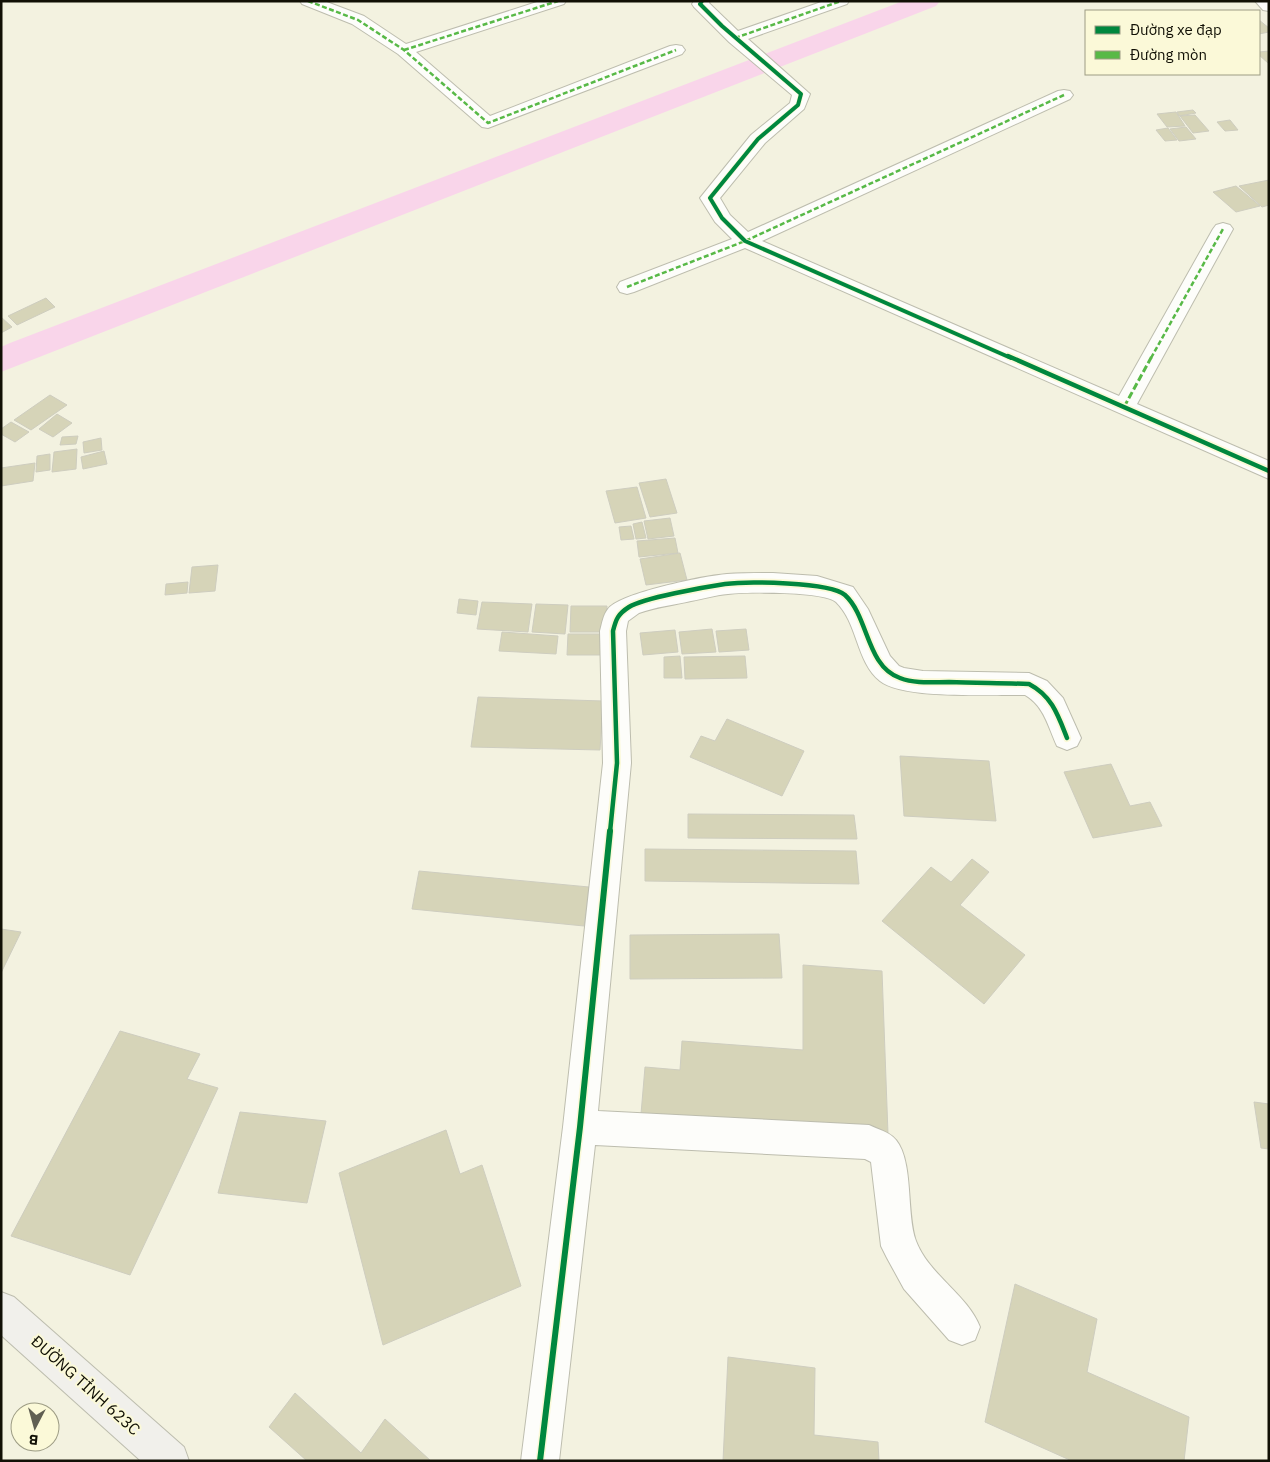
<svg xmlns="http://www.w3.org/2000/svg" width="1270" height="1462" font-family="'IBM Plex Sans',sans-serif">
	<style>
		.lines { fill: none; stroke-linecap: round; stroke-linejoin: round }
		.canal { fill: #f9d5ea; fill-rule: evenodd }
		.building { fill: #d6d4b8; stroke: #cecdbf }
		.minor-casing { stroke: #bdbdae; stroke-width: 2 }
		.secondary-casing { stroke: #bdbdae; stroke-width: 2 }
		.minor { fill: #fdfdfa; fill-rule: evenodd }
		.secondary { fill: #f1f0eb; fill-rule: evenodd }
		.quiet-far1 { stroke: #58b947; stroke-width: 2.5; stroke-dasharray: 5 2.5; stroke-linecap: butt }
		.quiet { stroke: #58b947; stroke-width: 3; stroke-dasharray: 7 3; stroke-linecap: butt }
		.cycleway-far2-casing { stroke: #fbf9d8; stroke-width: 5.5 }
		.cycleway-far1-casing { stroke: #fbf9d8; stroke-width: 8 }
		.cycleway-casing { stroke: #fbf9d8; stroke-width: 9 }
		.cycleway-far2 { stroke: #00873e; stroke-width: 4 }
		.cycleway-far1 { stroke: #00873e; stroke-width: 4.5 }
		.cycleway { stroke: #00873e; stroke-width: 6 }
		.labels { text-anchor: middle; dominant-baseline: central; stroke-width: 4; stroke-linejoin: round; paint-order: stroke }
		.near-street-label { font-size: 16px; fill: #111005; stroke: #fbf9d8 }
	</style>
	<rect width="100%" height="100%" fill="#f3f2e0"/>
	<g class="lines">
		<polygon class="canal" points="903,1 940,1 936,6 1,372 1,347 10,343"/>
	</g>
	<g class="building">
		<polygon points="1259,20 1269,28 1269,32 1259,34"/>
		<polygon points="1269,51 1269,63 1268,63 1259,55 1259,52"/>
		<polygon points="1193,110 1196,113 1179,116 1177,112"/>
		<polygon points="1176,112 1185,126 1167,127 1157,114"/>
		<polygon points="1195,115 1209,131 1193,133 1180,116"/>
		<polygon points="1230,120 1238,130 1225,131 1217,122"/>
		<polygon points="1186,127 1196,139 1179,141 1170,129"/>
		<polygon points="1168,128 1177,140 1165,141 1156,130"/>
		<polygon points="1269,180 1269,205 1262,207 1239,186"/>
		<polygon points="1236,186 1260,206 1236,212 1213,192"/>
		<polygon points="46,298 55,307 17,325 8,316"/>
		<polygon points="1,317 12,327 1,333"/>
		<polygon points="50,395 67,405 31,430 14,420"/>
		<polygon points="57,414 72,423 53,437 39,429"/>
		<polygon points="11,422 29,432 15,442 1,434 1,429"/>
		<polygon points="78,436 76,444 60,445 62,437"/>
		<polygon points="101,438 102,450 84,453 83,442"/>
		<polygon points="77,449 76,469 52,472 54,452"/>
		<polygon points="104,451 107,464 83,469 81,457"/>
		<polygon points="50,454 50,470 36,472 37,456"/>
		<polygon points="35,463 33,481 1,486 1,468"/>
		<polygon points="666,479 677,513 650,517 639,483"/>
		<polygon points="637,487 646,518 615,523 606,491"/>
		<polygon points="670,518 674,536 648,539 644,521"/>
		<polygon points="642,522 646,538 636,539 633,524"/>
		<polygon points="631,526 634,539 621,540 619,527"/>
		<polygon points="675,538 678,553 639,557 637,541"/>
		<polygon points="680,553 687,580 646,585 640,559"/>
		<polygon points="218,565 215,591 189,593 192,567"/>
		<polygon points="188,582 187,593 165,595 166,584"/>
		<polygon points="459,599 478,601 476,615 457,613"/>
		<polygon points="482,602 532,604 528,632 477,629"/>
		<polygon points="536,604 568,605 565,634 532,632"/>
		<polygon points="571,606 607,606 606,632 570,632"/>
		<polygon points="712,629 716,652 682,654 679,632"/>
		<polygon points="746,629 749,650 719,652 716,631"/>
		<polygon points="675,630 678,652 643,655 640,633"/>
		<polygon points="502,632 558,636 556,654 499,651"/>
		<polygon points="568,634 604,634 604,655 567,655"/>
		<polygon points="680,656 682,678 664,678 664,657"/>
		<polygon points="745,656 747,678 685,679 684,657"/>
		<polygon points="478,697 603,701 600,750 471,747"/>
		<polygon points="727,719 804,751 782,796 690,757 701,736 715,741"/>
		<polygon points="900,756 989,761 996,821 904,816"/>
		<polygon points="1111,764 1130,806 1150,802 1162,826 1093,838 1064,772"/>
		<polygon points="688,814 854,815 857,839 688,838"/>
		<polygon points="645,849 856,851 859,884 645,881"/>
		<polygon points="972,859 989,872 960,905 1025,955 984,1004 882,921 931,867 951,882"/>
		<polygon points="419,871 589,887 584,926 412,909"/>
		<polygon points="1,929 21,932 1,973"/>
		<polygon points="779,934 782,978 630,979 630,935"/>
		<polygon points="803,965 882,971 888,1134 641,1114 645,1067 680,1070 682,1041 803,1050"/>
		<polygon points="120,1031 200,1054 187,1079 218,1088 130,1275 11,1236"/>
		<polygon points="1254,1102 1269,1104 1269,1149 1261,1148"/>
		<polygon points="240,1112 326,1121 307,1203 218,1193"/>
		<polygon points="446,1130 460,1174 482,1165 521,1286 383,1345 339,1173"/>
		<polygon points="1015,1284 1097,1319 1087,1372 1189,1417 1184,1461 1072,1461 985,1422"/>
		<polygon points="728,1357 815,1368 814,1435 878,1442 879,1461 723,1461"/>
		<polygon points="295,1393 361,1453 385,1419 431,1461 307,1461 269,1427"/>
	</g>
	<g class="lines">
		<defs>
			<g id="minor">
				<polygon points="300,1 324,1 364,16 406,44 540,1 566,1 564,4 416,52 490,116 670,46 676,45 682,46 685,50 682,54 488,128 482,127 398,54 352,24 302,4"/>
				<polygon points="694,1 710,1 709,3 738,31 824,1 849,1 847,4 748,39 810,94 804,109 765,143 720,198 730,215 748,232 1058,91 1064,90 1070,91 1073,95 1070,99 762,241 1119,396 1213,229 1216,225 1223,223 1230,225 1233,229 1137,404 1269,461 1269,479 745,248 634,292 627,294 620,292 617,287 620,282 732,239 715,222 700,198 751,135 790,103 792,95 729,42 694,7 692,4"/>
				<polygon points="1255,1 1269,1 1269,11 1263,10"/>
				<path d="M773,573L817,576L853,587L868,609L890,656L899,666L904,668L923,671L1029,673L1047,681L1063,698L1081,738L1077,746L1067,750L1057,746C1048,727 1045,707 1025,695C993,694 904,700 880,681C856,662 858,623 836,602C823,591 747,592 728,594C715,595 703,599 691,601C674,605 655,607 639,613L628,621L626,631L631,763L598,1111L869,1125C877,1129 890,1132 896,1140C914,1162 906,1215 916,1241C929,1275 967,1294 980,1327L975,1340L962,1345L949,1340L904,1289L887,1258L881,1246L871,1162L865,1159L595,1145L559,1461H521L563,1127L603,763L600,631C602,624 603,615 608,609C620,593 704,576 727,574C742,573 758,573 773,573Z"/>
			</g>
			<polygon id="secondary" points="1,1292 14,1297 184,1447 189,1461 141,1461 1,1335"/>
		</defs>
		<use href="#minor" class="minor-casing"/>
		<use href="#secondary" class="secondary-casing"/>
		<use href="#minor" class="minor"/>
		<use href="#secondary" class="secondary"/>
		<g class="quiet-far1">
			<polyline points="308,1 358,20 404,50 488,123 676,50"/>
			<polyline points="735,38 841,1"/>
			<polyline points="404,50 558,1"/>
			<polyline points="627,287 745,241 1064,95"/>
			<polyline points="1151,358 1223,229"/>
		</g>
		<polyline class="quiet" points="1124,407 1152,356"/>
		<defs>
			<polyline id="cycleway-far2" points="702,1 700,4 722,26 801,94 798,105 758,139 710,198 722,218 745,241 1011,358"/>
			<g id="cycleway-far1">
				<polyline points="1008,356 1269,471"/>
				<path d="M610,832L617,763L613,631C616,619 618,614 629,607C643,598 705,587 725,584C746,581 830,582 845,595C869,617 866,666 900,678C915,684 933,682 949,682C976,683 1002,683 1029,684C1052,696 1058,715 1067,738"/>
			</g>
			<polyline id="cycleway" points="540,1461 580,1127 610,831"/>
		</defs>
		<use href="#cycleway-far2" class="cycleway-far2-casing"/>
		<use href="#cycleway-far1" class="cycleway-far1-casing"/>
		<use href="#cycleway" class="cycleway-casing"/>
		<use href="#cycleway-far2" class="cycleway-far2"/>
		<use href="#cycleway-far1" class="cycleway-far1"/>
		<use href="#cycleway" class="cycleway"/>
	</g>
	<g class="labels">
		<g class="near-street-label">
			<text transform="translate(86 1385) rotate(42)">ĐƯỜNG TỈNH 623C</text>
		</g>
	</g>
	<rect width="1270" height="1462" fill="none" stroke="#111005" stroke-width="5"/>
	<rect x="1085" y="10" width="175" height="65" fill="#fbf9d8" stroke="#9d9c84"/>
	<rect x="1095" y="26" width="25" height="8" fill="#00873e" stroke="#9d9c84"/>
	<text x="1130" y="35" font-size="15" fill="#111005">Đường xe đạp</text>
	<rect x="1095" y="51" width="25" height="8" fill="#58b947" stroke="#9d9c84"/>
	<text x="1130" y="60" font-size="15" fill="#111005">Đường mòn</text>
	<g transform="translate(35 1427) rotate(186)"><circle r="24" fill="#fbf9d8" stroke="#9d9c84"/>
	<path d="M0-4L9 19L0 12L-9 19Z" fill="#605f52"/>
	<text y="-8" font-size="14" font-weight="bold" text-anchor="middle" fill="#111005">B</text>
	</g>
</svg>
